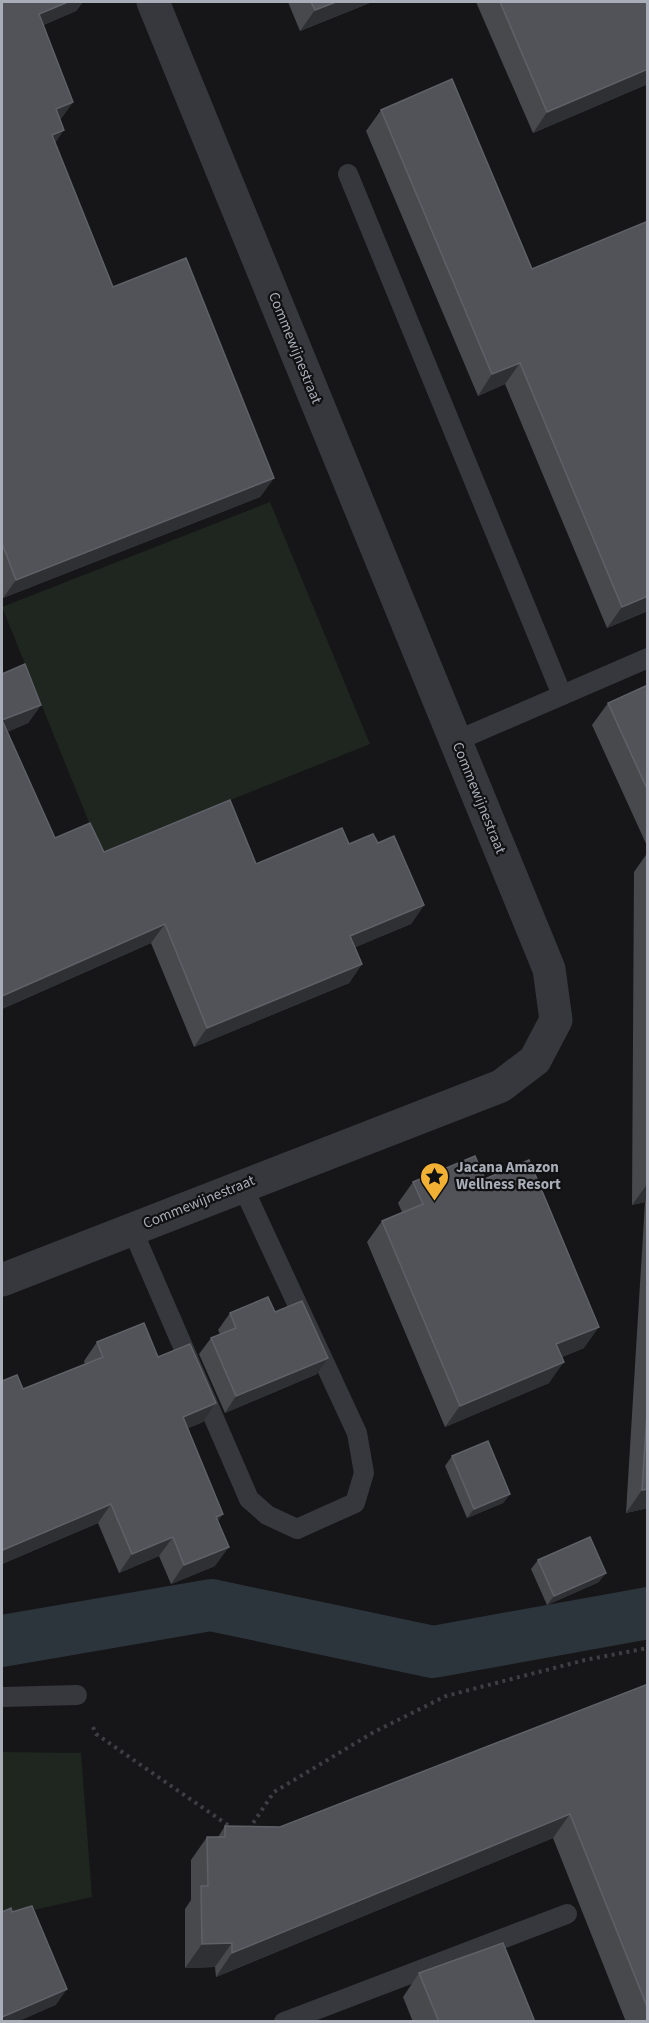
<svg xmlns="http://www.w3.org/2000/svg" width="649" height="2023" font-family="'Source Sans 3',sans-serif">
	<style>
		.green { fill: #1e261f }
		.lines { fill: none; stroke-linecap: round; stroke-linejoin: round }
		.canal { stroke: #2c353c; stroke-width: 52 }
		.path { stroke: #3d3f44; stroke-width: 4; stroke-dasharray: 3 4.5; stroke-linecap: butt }
		.service { stroke: #37383d; stroke-width: 20 }
		.minor { stroke: #37383d; stroke-width: 33 }
		.wall { fill: #47494d }
		.shaded-wall { fill: #2f3033 }
		.building { fill: #525359; stroke: #5f6168; stroke-width: 1.5 }
		.labels { text-anchor: middle; dominant-baseline: central; stroke-width: 4.5; stroke-linejoin: round; paint-order: stroke }
		.street-label { font-size: 15px; fill: #a8adb8; stroke: #111113 }
		.poi-label { font-size: 15px; font-weight: bold; fill: #a8adb8; stroke: #111113; text-anchor: start }
	</style>
	<rect width="100%" height="100%" fill="#161618"/>
	<g class="green">
		<polygon points="270,502 370,744 101,852 2,607"/>
		<polygon points="2,1752 81,1753 92,1897 2,1917"/>
	</g>
	<g class="lines">
		<polyline class="canal" points="2,1641 211,1605 433,1652 648,1613"/>
		<g class="path">
			<polyline points="93,1727 96,1734 232,1828"/>
			<polyline points="249,1829 274,1792 374,1732 446,1696 585,1660 648,1648"/>
		</g>
		<g class="service">
			<polyline points="348,174 562,695"/>
			<polyline points="456,741 648,658"/>
			<polyline points="132,1229 249,1499 267,1515 297,1529 355,1503 364,1473 357,1433 242,1185"/>
			<polyline points="2,1697 77,1695"/>
			<polyline points="284,2022 567,1914"/>
		</g>
		<polyline class="minor" points="2,1280 501,1086 535,1060 556,1020 549,969 153,2"/>
	</g>
	<g class="wall">
		<polygon points="2,2 83,2 76,11 43,25 73,102 60,120 55,143 113,287 274,478 260,497 3,598 2,595"/>
		<polygon points="288,2 372,2 300,31"/>
		<polygon points="476,2 648,2 648,84 533,133"/>
		<polygon points="452,79 648,611 607,628 505,384 478,396 366,131 381,110"/>
		<polygon points="2,674 41,705 28,723 7,732 55,838 104,852 256,864 349,844 378,843 424,905 411,924 355,947 362,964 349,983 194,1047 151,943 2,1009"/>
		<polygon points="648,685 648,848 592,725 608,703"/>
		<polygon points="648,852 648,1508 626,1513 645,1202 632,1205 634,872"/>
		<polygon points="485,1179 584,1348 562,1357 549,1383 445,1427 367,1242 382,1221 402,1212 398,1203 413,1182"/>
		<polygon points="275,1312 317,1374 225,1413 199,1354 211,1338 220,1334 218,1330 230,1313"/>
		<polygon points="97,1342 158,1357 216,1403 203,1422 188,1428 218,1522 215,1566 171,1584 159,1556 119,1573 98,1523 2,1564 2,1381 23,1389 85,1364 84,1361"/>
		<polygon points="452,1456 510,1494 503,1503 467,1518 445,1466"/>
		<polygon points="538,1560 599,1582 547,1605 531,1569"/>
		<polygon points="648,1684 648,2022 626,2022 553,1838 216,1977 215,1967 185,1968 185,1909 191,1900 191,1860 207,1837 218,1837 225,1826 280,1827"/>
		<polygon points="419,1973 535,2022 413,2022 403,1997"/>
	</g>
	<g class="shaded-wall">
		<polygon points="68,2 83,2 76,11 26,33 39,14"/>
		<polygon points="336,2 372,2 300,31 315,10"/>
		<polygon points="648,69 648,84 533,133 547,112"/>
		<polygon points="73,102 60,120 56,109"/>
		<polygon points="64,130 51,149 52,135"/>
		<polygon points="520,363 505,384 478,396 492,374"/>
		<polygon points="274,478 260,497 3,598 16,580"/>
		<polygon points="648,596 648,611 607,628 622,607"/>
		<polygon points="41,705 28,723 2,734 2,720"/>
		<polygon points="424,905 411,924 337,955 350,936"/>
		<polygon points="165,924 151,943 2,1009 2,996"/>
		<polygon points="362,964 349,983 194,1047 207,1028"/>
		<polygon points="648,1183 648,1198 645,1202 632,1205"/>
		<polygon points="599,1327 584,1348 541,1365 556,1344"/>
		<polygon points="328,1358 317,1374 225,1413 236,1396"/>
		<polygon points="564,1362 549,1383 445,1427 460,1406"/>
		<polygon points="216,1403 203,1422 170,1436 183,1417"/>
		<polygon points="648,1489 648,1508 626,1513 642,1490"/>
		<polygon points="510,1494 503,1503 467,1518 474,1509"/>
		<polygon points="111,1504 98,1523 2,1564 2,1552 3,1550"/>
		<polygon points="223,1514 210,1533 216,1517"/>
		<polygon points="173,1537 159,1556 119,1573 132,1554"/>
		<polygon points="229,1547 215,1566 171,1584 184,1565"/>
		<polygon points="606,1573 599,1582 547,1605 554,1596"/>
		<polygon points="570,1814 553,1838 216,1977 232,1953"/>
		<polygon points="232,1943 215,1967 185,1968 202,1944"/>
		<polygon points="67,1989 56,2005 17,2022 2,2022 2,2017"/>
	</g>
	<g class="building">
		<polygon points="2,2 68,2 39,14 73,102 56,109 64,130 52,135 113,287 186,258 274,478 16,580 2,543"/>
		<polygon points="311,2 336,2 315,10"/>
		<polygon points="500,2 648,2 648,69 547,112"/>
		<polygon points="452,79 532,269 648,221 648,596 622,607 520,363 492,374 381,110"/>
		<polygon points="25,664 41,705 2,720 55,838 90,823 104,852 230,800 256,864 342,828 349,844 373,834 378,843 394,836 424,905 350,936 362,964 207,1028 165,924 2,996 2,674"/>
		<polygon points="648,685 648,791 608,703"/>
		<polygon points="475,1156 485,1179 529,1160 599,1327 556,1344 564,1362 460,1406 382,1221 423,1204 413,1182"/>
		<polygon points="268,1297 275,1312 302,1301 328,1358 236,1396 211,1338 236,1328 230,1313"/>
		<polygon points="144,1323 158,1357 190,1344 216,1403 183,1417 223,1514 216,1517 229,1547 184,1565 173,1537 132,1554 111,1504 3,1550 2,1546 2,1381 17,1375 23,1389 103,1357 97,1342"/>
		<polygon points="648,1397 648,1489 642,1490"/>
		<polygon points="488,1441 510,1494 474,1509 452,1456"/>
		<polygon points="590,1537 606,1573 554,1596 538,1560"/>
		<polygon points="648,1684 648,2009 570,1814 232,1953 232,1943 202,1944 201,1886 208,1886 207,1837 225,1837 225,1826 280,1827"/>
		<polygon points="32,1906 67,1989 2,2017 2,1912 11,1908 12,1912"/>
		<polygon points="503,1943 535,2022 439,2022 419,1973"/>
	</g>
	<defs>
		<symbol id="sight-pin" viewBox="-11 -11 22 30"><path d="M0 17L-7.5 6A9.5 9.5 0 1 1 7.5 6Z" fill="#f2b134" stroke="#111113"/><path d="M0-6L1.8-2.2L6-1.7L2.9 1.2L3.7 5.4L0 3.3L-3.7 5.4L-2.9 1.2L-6-1.7L-1.8-2.2Z" fill="#111"/></symbol>
	</defs>
	<g fill-rule="evenodd">
		<use href="#sight-pin" x="418" y="1160" width="33" height="45"/>
	</g>
	<g class="labels">
		<g class="street-label">
			<text transform="translate(295 348) rotate(68)">Commewijnestraat</text>
			<text transform="translate(479 798) rotate(68)">Commewijnestraat</text>
			<text transform="translate(199 1202) rotate(-22)">Commewijnestraat</text>
		</g>
		<g class="poi-label">
			<text x="456" y="1167">Jacana Amazon<tspan x="456" dy="17">Wellness Resort</tspan></text>
		</g>
	</g>
	<rect width="649" height="2023" fill="none" stroke="#a8adb8" stroke-width="6"/>
</svg>
